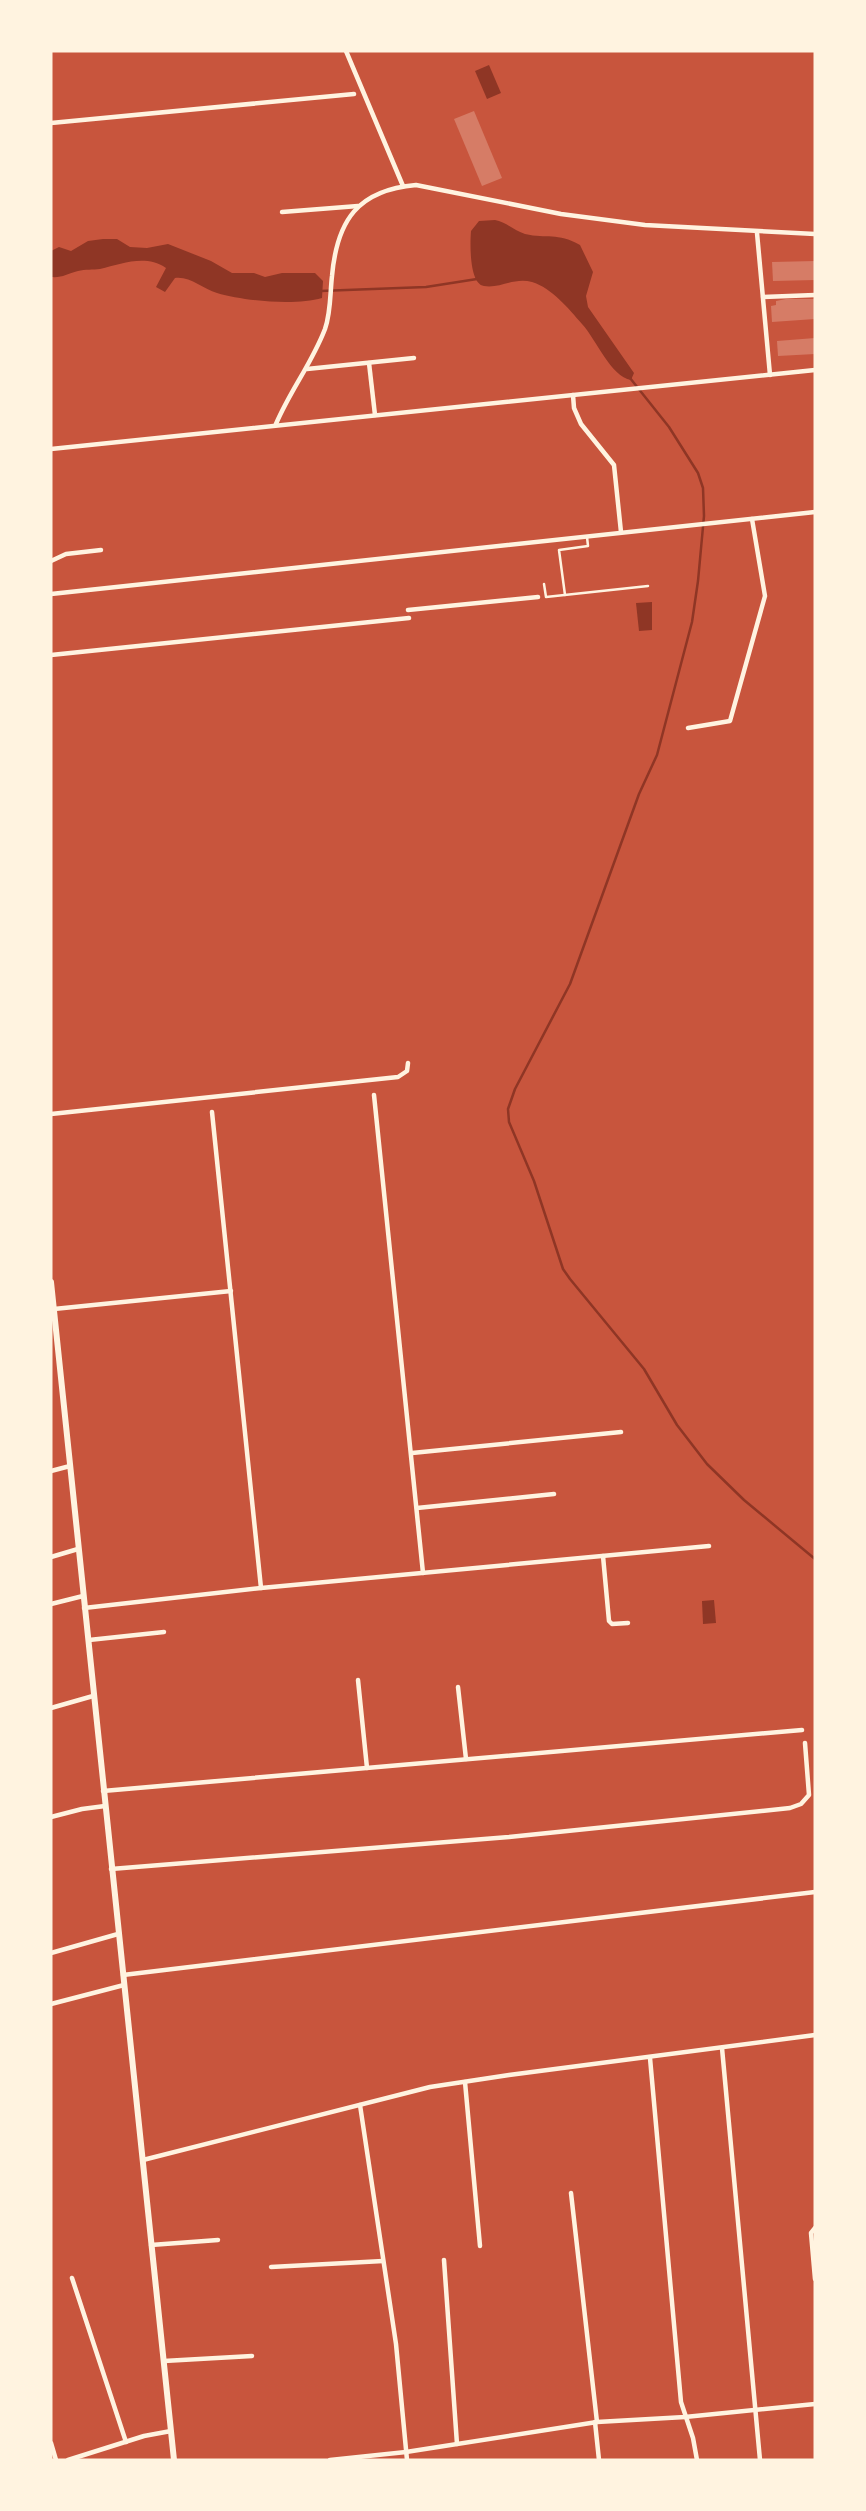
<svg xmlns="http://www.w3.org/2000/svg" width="866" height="2511" font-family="'Open Sans',sans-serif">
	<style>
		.water { fill: #8f3625 }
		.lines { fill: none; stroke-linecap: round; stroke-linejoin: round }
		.stream { stroke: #8f3625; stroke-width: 2.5 }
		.building { fill: #d67c66 }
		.pedestrian { stroke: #fff3e0; stroke-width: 2.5 }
		.minor { stroke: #fff3e0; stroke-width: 4.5 }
		.secondary { stroke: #fff3e0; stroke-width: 6 }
	</style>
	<rect width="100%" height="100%" fill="#c8553d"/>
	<g class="water">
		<polygon points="489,65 501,93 487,99 475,71"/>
		<path d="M495,220C506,222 515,231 525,234C547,239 557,232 580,245L593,272L586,296L588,307L634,373L631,380C611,377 596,339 582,324C569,309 552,288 532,282C514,277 499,289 484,286C469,284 470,243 471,231L479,221Z"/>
		<path d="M103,239H117L130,247L147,248L168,244L211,261L232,273H254L265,277L282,273H315L323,281L322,298C295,306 244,301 217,293C203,289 190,276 175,278L165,292L156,287L166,268C145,254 122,264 100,269C93,270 85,269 78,271C67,274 62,278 51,277V251L59,247L71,251L88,241Z"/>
		<polygon points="652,602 652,630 639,631 636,603"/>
		<polygon points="714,1600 716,1623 703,1624 702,1601"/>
	</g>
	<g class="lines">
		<g class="stream">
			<polyline points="320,291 426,287 477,279"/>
			<polyline points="630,378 669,427 698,473 703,488 704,516 698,581 692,622 657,755 639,794 570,984 515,1089 508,1109 509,1122 534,1181 563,1269 570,1279 644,1369 677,1425 707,1464 744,1500 815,1559"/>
		</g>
	</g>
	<g class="building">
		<polygon points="474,111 502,178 482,186 454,119"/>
		<polygon points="815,261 815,280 773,281 772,262"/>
		<polygon points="786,299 814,299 815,319 772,322 771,306 776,305 776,301"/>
		<polygon points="815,338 815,354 778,356 777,341"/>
	</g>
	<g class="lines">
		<g class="pedestrian">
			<polyline points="544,584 546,597 648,586"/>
			<polyline points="565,595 559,550 588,546 587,537"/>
		</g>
		<g class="minor">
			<polyline points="346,51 403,186"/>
			<polyline points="51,123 354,94"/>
			<polyline points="282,212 358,206"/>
			<polyline points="757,233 770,375"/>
			<polyline points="763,297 815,295"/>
			<polyline points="369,363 375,415"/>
			<polyline points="307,369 414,358"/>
			<polyline points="573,395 574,408 581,424 614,465 621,532"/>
			<path d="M276,424C290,391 312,363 325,329C331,312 330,293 332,276C337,220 358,190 416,185L561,214L645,225L815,234"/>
			<polyline points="51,449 815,370"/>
			<polyline points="51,561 66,554 101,550"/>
			<polyline points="51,594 815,512"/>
			<polyline points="408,610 538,597"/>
			<polyline points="51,655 409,618"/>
			<polyline points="688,728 730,721 765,596 752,519"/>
			<polyline points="374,1095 423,1573"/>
			<polyline points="212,1112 261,1588"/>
			<polyline points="51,1114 398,1077 407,1071 408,1063"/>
			<polyline points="54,1309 231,1291"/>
			<polyline points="412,1453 621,1432"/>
			<polyline points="51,1471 70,1466"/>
			<polyline points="417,1508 554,1494"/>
			<polyline points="603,1556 609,1621 612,1624 628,1623"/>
			<polyline points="51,1557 78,1549"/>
			<polyline points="51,1604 83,1596"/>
			<polyline points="84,1608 261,1588 709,1546"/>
			<polyline points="89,1640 164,1632"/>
			<polyline points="358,1680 367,1768"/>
			<polyline points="458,1687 466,1759"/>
			<polyline points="51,1708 93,1696"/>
			<polyline points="103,1791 802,1730"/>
			<polyline points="51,1817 82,1809 105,1806"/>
			<polyline points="111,1869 509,1837 790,1808 801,1804 809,1795 805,1743"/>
			<polyline points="51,1953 118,1934"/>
			<polyline points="123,1975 815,1892"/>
			<polyline points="51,2004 124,1985"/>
			<polyline points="722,2048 760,2460"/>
			<polyline points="650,2058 681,2402 693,2438 697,2460"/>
			<polyline points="465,2082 480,2246"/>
			<polyline points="360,2105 396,2344 407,2460"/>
			<polyline points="143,2160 430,2087 509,2075 815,2035"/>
			<polyline points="571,2193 597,2422"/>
			<polyline points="815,2228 811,2233 815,2279"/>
			<polyline points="151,2245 218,2240"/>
			<polyline points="444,2260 457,2444"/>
			<polyline points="271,2267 383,2261"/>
			<polyline points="72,2278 126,2442"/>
			<polyline points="164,2361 252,2356"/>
			<polyline points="595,2422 599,2460"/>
			<polyline points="51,2443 56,2460"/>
			<polyline points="68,2460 144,2436 171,2431"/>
			<polyline points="330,2460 406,2452 597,2422 685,2417 815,2404"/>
		</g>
		<polyline class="secondary" points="51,1282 174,2460"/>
	</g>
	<rect width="866" height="2511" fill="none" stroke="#fff3e0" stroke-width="105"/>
</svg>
